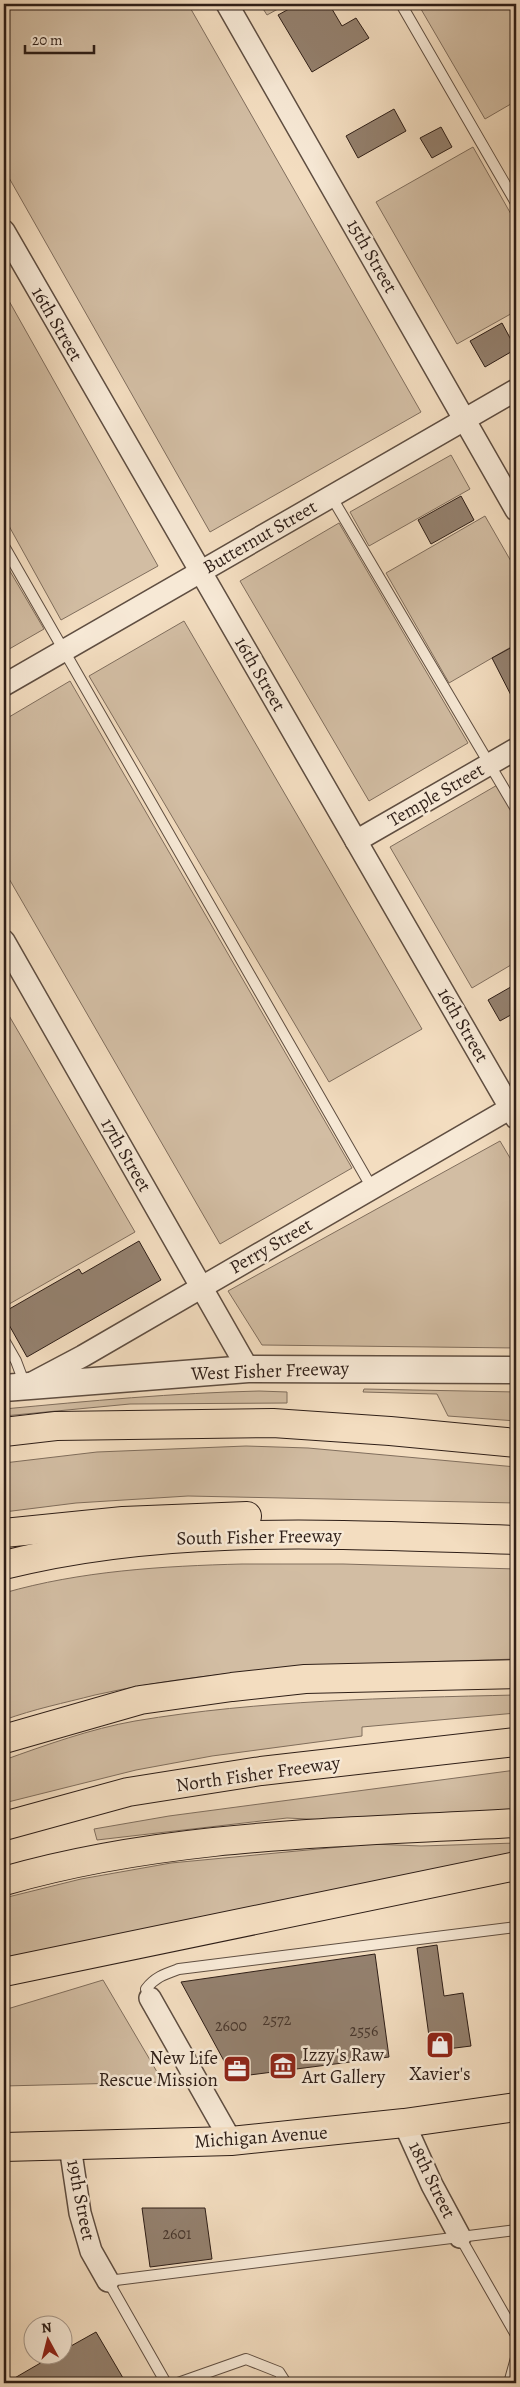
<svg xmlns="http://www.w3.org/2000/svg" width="520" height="2387" font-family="Alegreya,serif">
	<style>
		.green { fill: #d2bda3; stroke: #806e5d }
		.building { fill: #94816f; stroke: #2e1e17 }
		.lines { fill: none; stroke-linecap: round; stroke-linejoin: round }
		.service-casing { stroke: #5f4e41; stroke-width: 12 }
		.minor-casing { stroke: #5f4e41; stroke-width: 24 }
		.tertiary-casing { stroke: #5f4e41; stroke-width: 29 }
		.primary-casing { stroke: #2e1e17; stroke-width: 30 }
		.motorway-casing { stroke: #2e1e17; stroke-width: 30 }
		.service { stroke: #f7e9d6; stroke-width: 10 }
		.minor { stroke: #f7e9d6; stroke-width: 21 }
		.tertiary { stroke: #f7e9d6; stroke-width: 26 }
		.primary { stroke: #f3ddc0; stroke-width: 28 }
		.motorway { stroke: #f3ddc0; stroke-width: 28 }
		.labels { text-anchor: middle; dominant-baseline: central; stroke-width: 5; stroke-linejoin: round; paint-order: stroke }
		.number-label { font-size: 16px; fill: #48372d }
		.street-label { font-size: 19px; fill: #2e1e17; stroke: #f7e9d6 }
		.poi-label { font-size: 19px; fill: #2e1e17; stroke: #f7e9d6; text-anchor: start }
	</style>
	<rect width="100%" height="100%" fill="#f3ddc0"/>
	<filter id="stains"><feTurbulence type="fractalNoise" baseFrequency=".004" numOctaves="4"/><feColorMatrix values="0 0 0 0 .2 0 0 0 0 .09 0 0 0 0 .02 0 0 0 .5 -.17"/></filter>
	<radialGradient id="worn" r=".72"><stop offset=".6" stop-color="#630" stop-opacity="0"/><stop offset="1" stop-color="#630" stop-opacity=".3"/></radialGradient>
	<g class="green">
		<polygon points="4,4 188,4 421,412 210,532 4,169"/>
		<polygon points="260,4 287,4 267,15"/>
		<polygon points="418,4 516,4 516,101 485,119"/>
		<polygon points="473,147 516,223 516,311 457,344 376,202"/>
		<polygon points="4,292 158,566 61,620 4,517"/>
		<polygon points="451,455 470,489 369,546 350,512"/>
		<polygon points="485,516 516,570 516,644 449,683 386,573"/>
		<polygon points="339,523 468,743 369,801 240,581"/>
		<polygon points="4,561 44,629 4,652"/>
		<polygon points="184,621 422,1029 329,1082 89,676"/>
		<polygon points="70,681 352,1168 220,1244 4,870 4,720"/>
		<polygon points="499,784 516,814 516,962 472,988 390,847"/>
		<polygon points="4,1007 135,1232 4,1307"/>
		<polygon points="500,1141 516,1168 516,1348 262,1345 228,1291"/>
		<polygon points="364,1389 516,1392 516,1421 448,1416 437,1394 363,1392"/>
		<path d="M259,1391L287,1392V1403L130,1404L4,1416V1409C89,1401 174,1393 259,1391Z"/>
		<polygon points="246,1446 308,1448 516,1467 516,1503 188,1496 76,1503 4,1512 4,1463 97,1452"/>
		<path d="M242,1564H343L516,1569V1659C375,1664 233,1664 95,1695C64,1703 34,1709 4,1720V1593C80,1571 163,1566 242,1564Z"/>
		<path d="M516,1695V1713L362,1727V1736L212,1756L136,1770L4,1803V1760C46,1745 90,1729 135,1721C260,1700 389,1698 516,1695Z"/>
		<polygon points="516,1770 516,1813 371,1822 287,1818 97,1840 94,1829 169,1816"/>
		<polygon points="516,1843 516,1856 4,1958 4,1898 81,1879 171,1863 371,1844 421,1846"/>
		<polygon points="103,1980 163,2082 4,2086 4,2010"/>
	</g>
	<g class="building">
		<polygon points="298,4 329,4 342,26 356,18 369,38 312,72 278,15"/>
		<polygon points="394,109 406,131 358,158 346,136"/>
		<polygon points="441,127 452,147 432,158 420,138"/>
		<polygon points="502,323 516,349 485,367 470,341"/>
		<polygon points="461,496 474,520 431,544 418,520"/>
		<polygon points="516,645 516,705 492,658"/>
		<polygon points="516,984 516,1012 500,1021 488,1000"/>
		<polygon points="139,1241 161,1280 27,1357 4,1316 4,1312 79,1269 82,1274"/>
		<polygon points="437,1945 444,1996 463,1993 471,2046 431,2051 417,1948"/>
		<polygon points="375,1954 389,2057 242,2076 229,2070 181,1982"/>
		<polygon points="142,2208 205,2208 212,2259 150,2267"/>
		<polygon points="96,2332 126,2383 6,2383 56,2354 62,2354 62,2351"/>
	</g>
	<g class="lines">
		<defs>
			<g id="service">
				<polyline points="401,4 516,203"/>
				<polyline points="331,496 516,809"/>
				<polyline points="4,546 372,1188"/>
				<polyline points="4,1340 16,1361 25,1385"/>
				<path d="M150,1998L146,1989C155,1977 165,1974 179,1969L516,1927"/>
				<polyline points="460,2237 516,2335"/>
				<polyline points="166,2383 108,2281 516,2230"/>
				<polyline points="178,2383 246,2359 279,2372 286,2383"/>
				<polyline points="509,2383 516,2358"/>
			</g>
			<g id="minor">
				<polyline points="227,4 516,510"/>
				<polyline points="4,231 516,1118"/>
				<polyline points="4,685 516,390"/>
				<polyline points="356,841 516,749"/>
				<polyline points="4,941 248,1369"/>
				<polyline points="30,1384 83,1356 516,1105"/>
				<polyline points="150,1998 231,2141"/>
				<polyline points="404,2123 432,2185 460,2237"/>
				<polyline points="70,2146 80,2213 91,2251 108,2281"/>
			</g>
			<polyline id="tertiary" points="4,1388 248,1369 516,1370"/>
			<polyline id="primary" points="4,2147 231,2141 404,2123 516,2107"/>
			<g id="motorway">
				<polyline points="4,1432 56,1426 273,1423 390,1431 516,1443"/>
				<polyline points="4,1533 123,1521 247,1516"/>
				<path d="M4,1565C171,1523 345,1535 516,1540"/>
				<polyline points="4,1739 140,1700 232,1687 305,1679 516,1674"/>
				<polyline points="4,1826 128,1792 261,1771 516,1742"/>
				<path d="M4,1881C171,1833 344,1833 516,1823"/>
				<polyline points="4,1972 516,1866"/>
			</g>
		</defs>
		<use href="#service" class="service-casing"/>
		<use href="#minor" class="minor-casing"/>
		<use href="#tertiary" class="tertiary-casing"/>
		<use href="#primary" class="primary-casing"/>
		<use href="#motorway" class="motorway-casing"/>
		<use href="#service" class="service"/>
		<use href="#minor" class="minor"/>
		<use href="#tertiary" class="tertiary"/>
		<use href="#primary" class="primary"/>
		<use href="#motorway" class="motorway"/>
	</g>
	<defs>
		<symbol id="shop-square" viewBox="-11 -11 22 22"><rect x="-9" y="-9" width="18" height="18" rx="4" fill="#8f2418" stroke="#f7e9d6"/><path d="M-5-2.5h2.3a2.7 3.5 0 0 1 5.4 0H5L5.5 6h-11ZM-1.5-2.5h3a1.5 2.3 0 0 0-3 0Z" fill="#fff"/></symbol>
		<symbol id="museum-square" viewBox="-11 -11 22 22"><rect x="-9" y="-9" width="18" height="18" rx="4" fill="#8f2418" stroke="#f7e9d6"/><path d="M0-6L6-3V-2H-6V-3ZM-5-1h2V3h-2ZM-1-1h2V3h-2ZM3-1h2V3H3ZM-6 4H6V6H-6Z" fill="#fff"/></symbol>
		<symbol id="office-square" viewBox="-11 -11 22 22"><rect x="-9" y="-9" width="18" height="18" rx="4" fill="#8f2418" stroke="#f7e9d6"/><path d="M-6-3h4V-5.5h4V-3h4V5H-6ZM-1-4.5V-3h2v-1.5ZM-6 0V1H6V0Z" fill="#fff"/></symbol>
	</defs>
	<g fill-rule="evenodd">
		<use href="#shop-square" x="424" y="2029" width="32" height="32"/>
		<use href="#museum-square" x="267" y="2050" width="32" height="32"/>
		<use href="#office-square" x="221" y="2053" width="32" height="32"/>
	</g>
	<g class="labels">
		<g class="number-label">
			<text x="277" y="2020">2572</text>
			<text x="231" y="2026">2600</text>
			<text x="364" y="2031">2556</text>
			<text x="177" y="2234">2601</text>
		</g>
		<g class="street-label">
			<text transform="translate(372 256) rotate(60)">15th Street</text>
			<text transform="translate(57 324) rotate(60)">16th Street</text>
			<text transform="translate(260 537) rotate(-30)">Butternut Street</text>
			<text transform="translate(260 674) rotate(60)">16th Street</text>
			<text transform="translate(436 795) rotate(-30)">Temple Street</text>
			<text transform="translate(463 1025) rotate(60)">16th Street</text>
			<text transform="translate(126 1155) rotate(60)">17th Street</text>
			<text transform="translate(271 1246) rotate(-30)">Perry Street</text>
			<text transform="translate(270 1371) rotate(-2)">West Fisher Freeway</text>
			<text transform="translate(259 1537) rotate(-1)">South Fisher Freeway</text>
			<text transform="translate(258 1774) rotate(-8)">North Fisher Freeway</text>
			<text transform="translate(261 2137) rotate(-4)">Michigan Avenue</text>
			<text transform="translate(432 2180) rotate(64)">18th Street</text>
			<text transform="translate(81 2200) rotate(79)">19th Street</text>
		</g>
		<g class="poi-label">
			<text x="302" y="2055">Izzy's Raw<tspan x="302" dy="22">Art Gallery</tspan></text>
			<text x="218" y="2058" text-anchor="end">New Life<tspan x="218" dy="22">Rescue Mission</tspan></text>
			<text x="440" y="2074" text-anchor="middle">Xavier's</text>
		</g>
	</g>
	<rect width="520" height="2387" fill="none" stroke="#f3ddc0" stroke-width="20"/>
	<rect x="5" y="5" width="510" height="2377" fill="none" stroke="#2e1e17" stroke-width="2.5"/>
	<rect x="10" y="10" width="500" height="2367" fill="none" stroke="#2e1e17"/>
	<g transform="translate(48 2340) rotate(353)"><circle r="24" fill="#f7e9d6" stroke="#a7988a"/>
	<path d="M0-4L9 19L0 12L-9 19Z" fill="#8f2418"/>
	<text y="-8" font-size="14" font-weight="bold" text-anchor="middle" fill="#2e1e17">N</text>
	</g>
	<path d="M25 45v8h69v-8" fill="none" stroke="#2e1e17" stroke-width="2.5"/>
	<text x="32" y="45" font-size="15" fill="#2e1e17" stroke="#f7e9d6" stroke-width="4" paint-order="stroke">20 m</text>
	<rect width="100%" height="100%" filter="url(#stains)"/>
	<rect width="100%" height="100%" fill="url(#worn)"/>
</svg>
